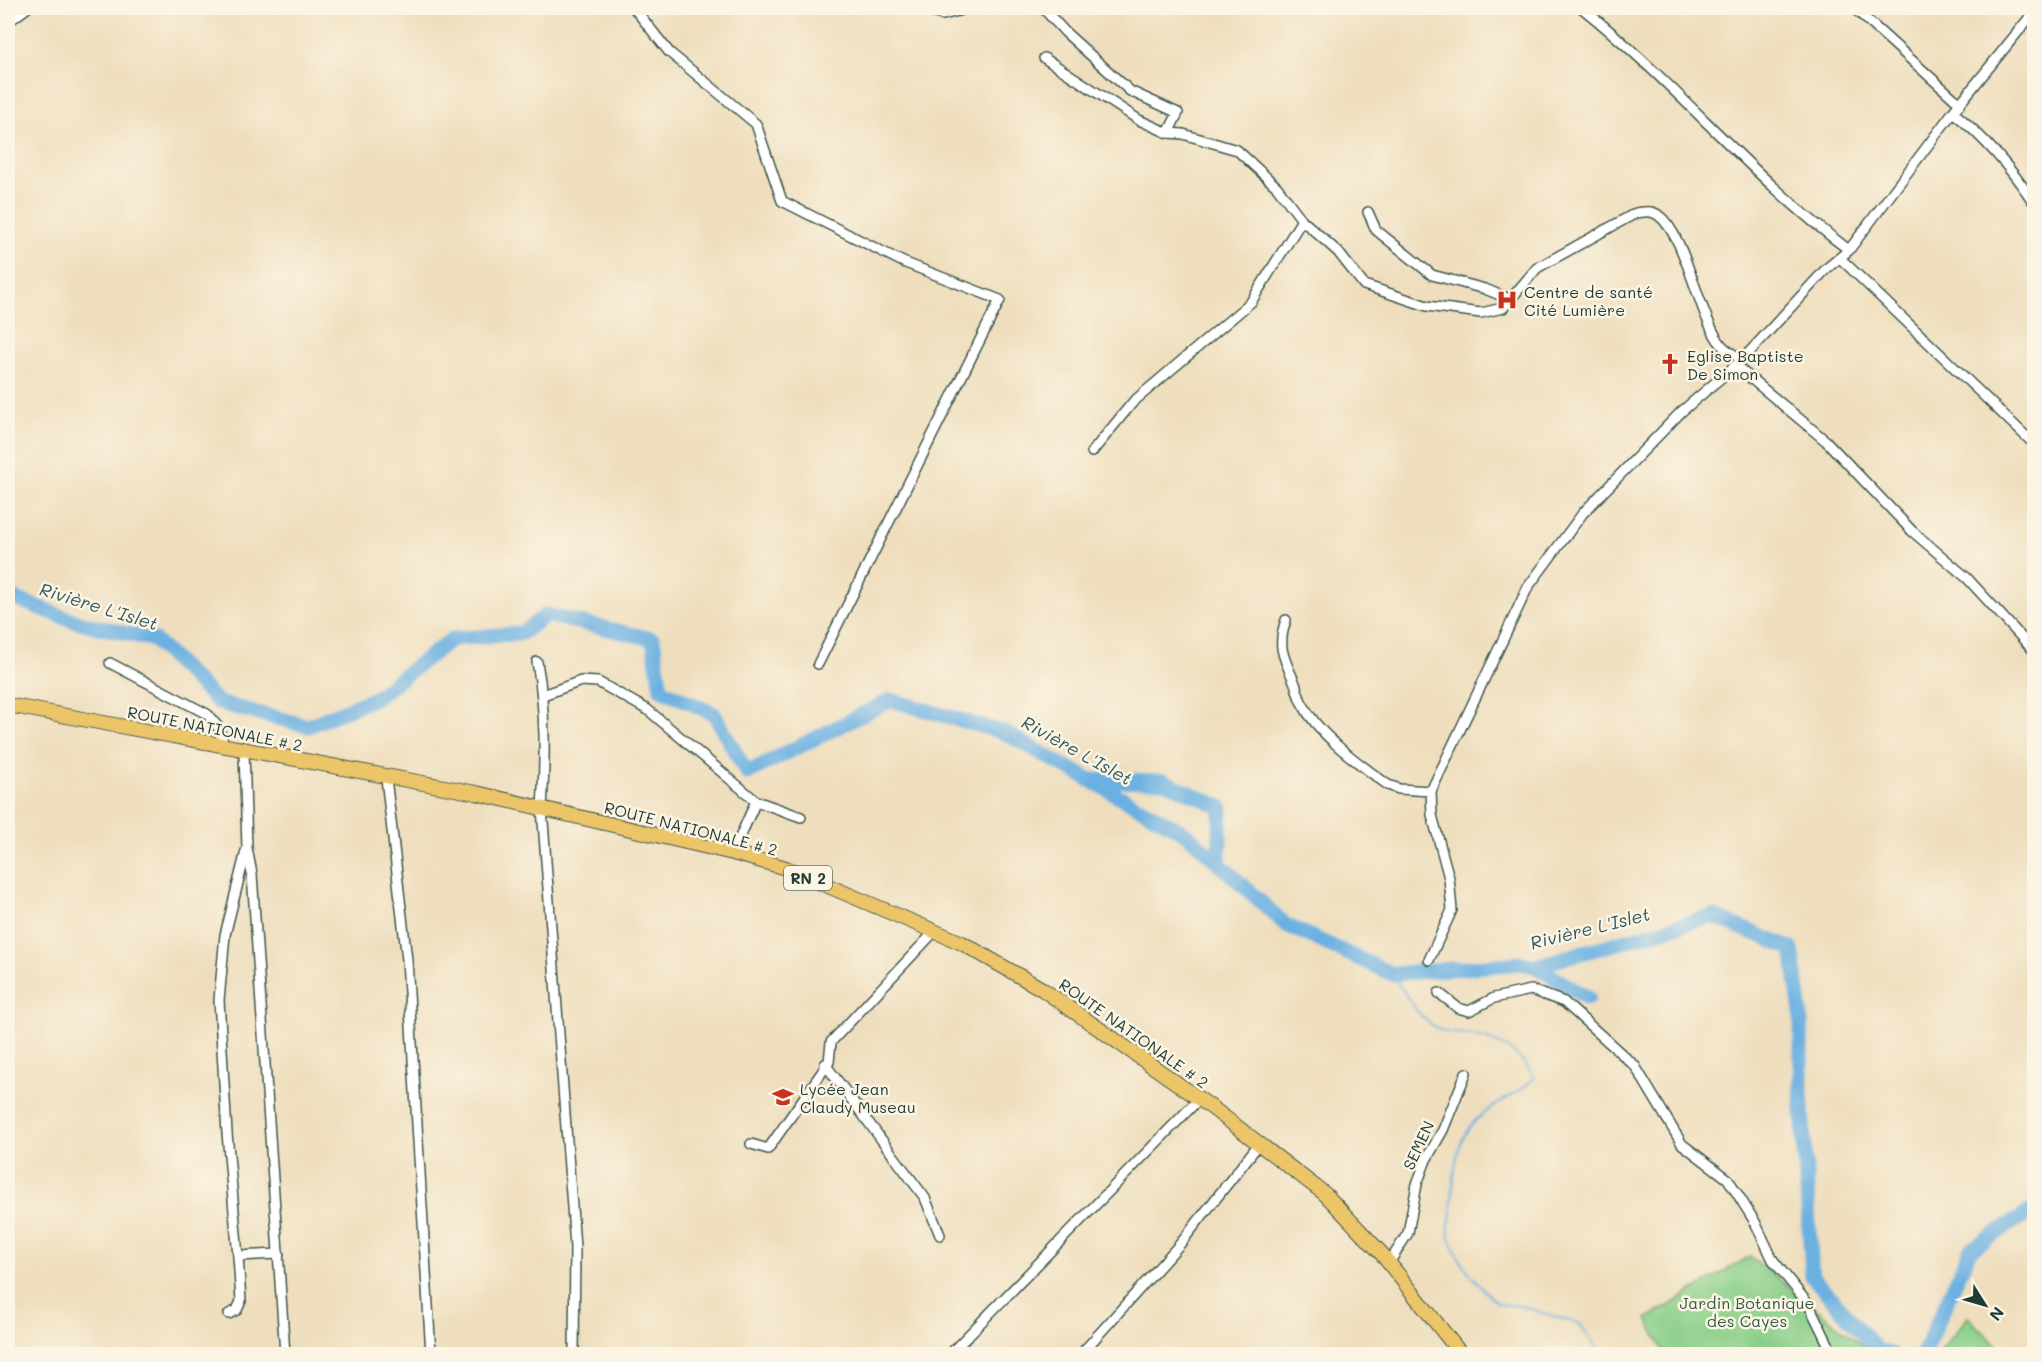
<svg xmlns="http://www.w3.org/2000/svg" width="2042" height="1362" font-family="Mali,sans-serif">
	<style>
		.green { fill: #8acf89; stroke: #54865e; stroke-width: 1.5 }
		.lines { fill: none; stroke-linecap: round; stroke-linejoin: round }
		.stream { stroke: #6bb0e1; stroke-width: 2 }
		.river { stroke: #6bb0e1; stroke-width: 15 }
		.street-casing { stroke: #3e5549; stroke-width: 12 }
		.primary-casing { stroke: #3e5549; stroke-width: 16 }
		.street { stroke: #fff; stroke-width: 9 }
		.primary { stroke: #ecc569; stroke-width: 14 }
		.labels { text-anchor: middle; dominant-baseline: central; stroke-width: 5; stroke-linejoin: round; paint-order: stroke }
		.shield { fill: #fcf5e5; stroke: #617469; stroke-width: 1.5 }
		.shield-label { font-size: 15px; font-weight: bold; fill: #1f3d34 }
		.poi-label { font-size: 16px; fill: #1f3d34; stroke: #fcf5e5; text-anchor: start }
		.street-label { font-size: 16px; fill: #1f3d34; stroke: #fcf5e5 }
		.park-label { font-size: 16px; fill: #345a45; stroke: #fcf5e5 }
		.water-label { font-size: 18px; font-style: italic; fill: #325a5f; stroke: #fcf5e5 }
	</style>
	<rect width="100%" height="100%" fill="#fcf5e5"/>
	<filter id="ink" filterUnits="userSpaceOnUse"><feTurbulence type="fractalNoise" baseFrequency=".0167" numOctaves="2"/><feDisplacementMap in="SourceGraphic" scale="12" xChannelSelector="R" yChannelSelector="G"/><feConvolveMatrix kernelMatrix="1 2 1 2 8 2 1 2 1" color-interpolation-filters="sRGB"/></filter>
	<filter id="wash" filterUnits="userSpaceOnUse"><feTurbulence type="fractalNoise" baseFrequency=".008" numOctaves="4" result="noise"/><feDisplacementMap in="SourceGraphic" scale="24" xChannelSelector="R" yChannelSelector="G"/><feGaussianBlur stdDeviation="1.35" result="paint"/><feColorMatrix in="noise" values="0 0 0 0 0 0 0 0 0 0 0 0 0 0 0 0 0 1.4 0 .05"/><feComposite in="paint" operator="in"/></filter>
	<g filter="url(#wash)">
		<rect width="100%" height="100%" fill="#eedebd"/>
		<g class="green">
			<polygon points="1750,1256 1873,1354 1665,1354 1647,1319"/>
			<polygon points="1968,1317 2006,1354 1938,1354"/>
		</g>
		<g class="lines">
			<path class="stream" d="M1392,974C1406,994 1418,1019 1440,1030C1447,1034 1459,1033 1467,1034C1497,1039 1520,1051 1534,1078C1517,1096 1493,1103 1475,1121C1452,1144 1454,1182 1451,1212C1451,1219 1447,1227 1449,1234C1457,1263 1478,1284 1498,1304L1520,1306L1580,1324L1601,1354"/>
			<g class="river">
				<polyline points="8,596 74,621 154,640 219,703 308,726 375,698 452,639 522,633 546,615 653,639 661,689 714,714 747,773 891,700 1005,733 1187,834 1286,925 1392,974 1521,963 1535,966 1713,916 1792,949 1801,1013 1801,1091 1812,1276 1877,1350 1891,1354"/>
				<polyline points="1092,780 1164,781 1221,807 1219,864"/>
				<polyline points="1535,966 1588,998"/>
				<polyline points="1923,1354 1970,1250 2034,1209"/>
			</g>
		</g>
	</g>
	<g filter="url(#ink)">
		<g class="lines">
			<defs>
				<g id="street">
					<polyline points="634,8 669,52 756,124 782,201 903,262 1000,300 818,664"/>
					<polyline points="913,8 943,15 969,8"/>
					<polyline points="1043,8 1065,32 1130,91 1178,113 1168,133"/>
					<path d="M1582,8C1676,83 1752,178 1849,250"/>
					<polyline points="1854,8 1960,104"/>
					<polyline points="8,22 27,8"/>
					<path d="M1044,58L1139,120L1168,133L1183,134L1237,150L1277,187L1302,220L1338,252L1364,285L1427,306L1481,313L1503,308L1537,268L1636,213C1644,212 1651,210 1658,215C1685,234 1697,309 1718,340C1724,350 1733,355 1743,359"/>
					<path d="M1953,112C1986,139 2011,168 2034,203"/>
					<polyline points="1368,212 1376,230 1432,275 1485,289 1512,300"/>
					<polyline points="1841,259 2034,444"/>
					<polyline points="1736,366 1826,441 1912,531 1967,578 2034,651"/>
					<polyline points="1092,452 1133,402 1251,302 1302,220"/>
					<path d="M1286,620C1277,646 1283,657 1294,681C1297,688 1298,696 1302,703C1319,736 1358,763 1388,785L1399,789L1431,791"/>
					<path d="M537,662C546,711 545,759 542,808L575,1247L574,1354"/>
					<polyline points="110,663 207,714 218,727 225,747"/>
					<polyline points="543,695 581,681 598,682 648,710 756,801 801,817"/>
					<polyline points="244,751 247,848 252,874 285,1354"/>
					<polyline points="386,778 407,960 431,1354"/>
					<polyline points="246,851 225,935 219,1000 227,1133 238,1256 279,1254"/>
					<polyline points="733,853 756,801"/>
					<polyline points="1429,960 1452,910 1449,878 1432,815 1431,791 1528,587 1583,513 1681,412 1743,359 1826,269 1849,250 1953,112 2034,12"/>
					<polyline points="1439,993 1458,1008 1469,1011 1494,998 1531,990 1564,1002 1635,1066 1682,1144 1728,1179 1755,1222 1773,1260 1809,1305 1833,1354"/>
					<polyline points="825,1064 925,1198 940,1235"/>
					<polyline points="751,1144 768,1149 829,1062 831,1042 935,931"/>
					<polyline points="1389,1263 1408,1233 1417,1184 1426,1160 1443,1130 1466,1073"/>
					<polyline points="229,1314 237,1310 241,1301 238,1256"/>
					<polyline points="950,1354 1199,1099"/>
					<polyline points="1081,1354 1180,1244 1259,1144"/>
				</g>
				<polyline id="primary" points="8,705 476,793 733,853 786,868 962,943 1042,989 1211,1107 1325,1194 1381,1253 1461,1354"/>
			</defs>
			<use href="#street" class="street-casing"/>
			<use href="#primary" class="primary-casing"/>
			<use href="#street" class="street"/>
			<use href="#primary" class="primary"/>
		</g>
	</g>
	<defs>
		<symbol id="hospital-bare" viewBox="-9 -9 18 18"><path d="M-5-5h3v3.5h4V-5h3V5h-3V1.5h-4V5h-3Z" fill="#c8321e" stroke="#fcf5e5" stroke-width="2.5" paint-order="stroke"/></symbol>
		<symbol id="church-bare" viewBox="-9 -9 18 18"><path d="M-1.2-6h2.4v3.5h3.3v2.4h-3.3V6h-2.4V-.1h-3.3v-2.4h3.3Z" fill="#c8321e" stroke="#fcf5e5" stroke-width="2.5" paint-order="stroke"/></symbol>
		<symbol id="school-bare" viewBox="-9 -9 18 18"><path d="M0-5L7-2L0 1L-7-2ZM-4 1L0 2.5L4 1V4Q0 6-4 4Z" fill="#c8321e" stroke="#fcf5e5" stroke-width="2.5" paint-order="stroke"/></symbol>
	</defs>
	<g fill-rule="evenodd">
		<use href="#hospital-bare" x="1492" y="285" width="30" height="30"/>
		<use href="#church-bare" x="1655" y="349" width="30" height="30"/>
		<use href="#school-bare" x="768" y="1082" width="30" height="30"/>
	</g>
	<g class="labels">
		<rect class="shield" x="784" y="866" width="48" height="24" rx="4.5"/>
		<g class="shield-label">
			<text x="808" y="878">RN 2</text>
		</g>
		<g class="poi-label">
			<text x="1524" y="291">Centre de santé<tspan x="1524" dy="18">Cité Lumière</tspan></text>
			<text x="1687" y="355">Eglise Baptiste<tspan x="1687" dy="18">De Simon</tspan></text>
			<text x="800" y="1088">Lycée Jean<tspan x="800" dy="18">Claudy Museau</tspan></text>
		</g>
		<g class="street-label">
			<text transform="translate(215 728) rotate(11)">ROUTE NATIONALE # 2</text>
			<text transform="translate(691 828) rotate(14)">ROUTE NATIONALE # 2</text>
			<text transform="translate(1134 1033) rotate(35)">ROUTE NATIONALE # 2</text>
			<text transform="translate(1418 1145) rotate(-65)">SEMEN</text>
		</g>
		<g class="park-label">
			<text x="1747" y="1302">Jardin Botanique<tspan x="1747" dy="18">des Cayes</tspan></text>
		</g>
		<g class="water-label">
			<text transform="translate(99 606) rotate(17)">Rivière L'Islet</text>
			<text transform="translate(1077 750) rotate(29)">Rivière L'Islet</text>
			<text transform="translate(1590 928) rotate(-14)">Rivière L'Islet</text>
		</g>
	</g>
	<rect width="2042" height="1362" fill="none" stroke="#fcf5e5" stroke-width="30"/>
	<g transform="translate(1985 1305) rotate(127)" stroke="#fcf5e5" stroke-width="4.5" paint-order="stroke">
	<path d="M0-4.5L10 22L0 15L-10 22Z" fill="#1f3d34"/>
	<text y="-9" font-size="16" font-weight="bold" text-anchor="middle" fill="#1f3d34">N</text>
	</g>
</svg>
